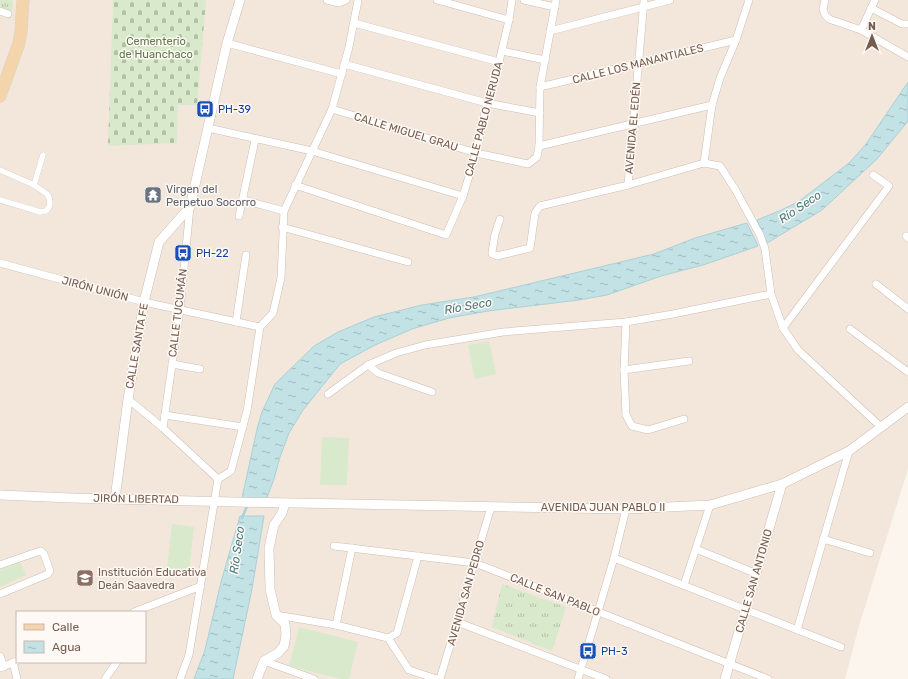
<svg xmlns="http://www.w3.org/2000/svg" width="908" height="679" font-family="Rubik,sans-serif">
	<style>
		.residential { fill: #f3e7dc; fill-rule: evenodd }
		.grass { fill: url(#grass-tufts) }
		.cemetery { fill: url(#cemetery-stones) }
		.pitch { fill: #d9e9cb }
		.water { fill: url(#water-ripples); stroke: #a9d1d6 }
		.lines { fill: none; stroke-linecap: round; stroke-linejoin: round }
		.stream { stroke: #a9d1d6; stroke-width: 2.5 }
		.pedestrian-casing { stroke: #cebdb2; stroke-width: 6 }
		.minor-casing { stroke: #cebdb2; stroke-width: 8 }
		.tertiary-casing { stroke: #cebdb2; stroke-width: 10 }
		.primary-casing { stroke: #d9d1ce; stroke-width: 13 }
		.pedestrian { stroke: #fff; stroke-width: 5.5 }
		.minor { stroke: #fff; stroke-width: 7 }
		.tertiary { stroke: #fff; stroke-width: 9 }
		.primary { stroke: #f4d5ab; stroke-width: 12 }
		.labels { text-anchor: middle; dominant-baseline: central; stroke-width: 3; stroke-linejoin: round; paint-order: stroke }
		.park-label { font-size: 11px; fill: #5b7b49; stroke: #fef9f4 }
		.street-label { font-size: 11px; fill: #765c50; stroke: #fef9f4 }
		.transit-label { font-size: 11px; fill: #164399; stroke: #fef9f4; text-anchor: start }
		.worship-label { font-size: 11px; fill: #5b616d; stroke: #fef9f4; text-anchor: start }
		.education-label { font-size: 11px; fill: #785e54; stroke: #fef9f4; text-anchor: start }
		.water-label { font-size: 12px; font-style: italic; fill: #477b80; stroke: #fef9f4 }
	</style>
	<defs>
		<pattern id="grass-tufts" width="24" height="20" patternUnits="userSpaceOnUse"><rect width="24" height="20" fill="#d9e9cb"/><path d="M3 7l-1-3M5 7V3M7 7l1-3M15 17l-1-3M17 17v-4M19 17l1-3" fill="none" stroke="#b5c0a7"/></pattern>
		<pattern id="cemetery-stones" width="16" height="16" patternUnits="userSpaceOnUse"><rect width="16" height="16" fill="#d9e9cb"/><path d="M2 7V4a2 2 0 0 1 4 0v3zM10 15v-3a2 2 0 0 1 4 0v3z" fill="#b5c0a7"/></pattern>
		<pattern id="water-ripples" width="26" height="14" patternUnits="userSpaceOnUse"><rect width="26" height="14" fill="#c2e2e5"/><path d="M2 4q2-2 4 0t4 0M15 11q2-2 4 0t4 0" fill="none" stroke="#a2babc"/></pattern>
	</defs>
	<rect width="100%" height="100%" fill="#fcf5ed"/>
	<path class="residential" d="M0,0H908V469L859,626L845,679H0ZM17,612H145V662H17Z"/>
	<g class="grass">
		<polygon points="0,0 12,0 13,6 12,10 7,11 0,8"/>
		<polygon points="502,584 566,607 552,651 492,627"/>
	</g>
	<polygon class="cemetery" points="113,0 206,0 197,105 178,105 177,143 108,146"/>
	<g class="pitch">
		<polygon points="489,341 496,374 475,379 468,345"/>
		<polygon points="322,437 349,438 347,485 320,485"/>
		<polygon points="172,524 194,527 189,571 167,568"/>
		<polygon points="20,562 26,575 0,587 0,570"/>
		<polygon points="299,627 358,642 349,679 341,679 289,666"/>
	</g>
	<g class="water">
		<polygon points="908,82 908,121 877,159 822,210 767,243 757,220 779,211 798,202 849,163 866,144"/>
		<polygon points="747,223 758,246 703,265 661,276 607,295 579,300 488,311 449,318 412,329 375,345 340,364 303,410 289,433 280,457 274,479 266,500 242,498 257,429 262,412 275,384 314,346 338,332 374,317 422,305 474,297 654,254 695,238"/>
		<polygon points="240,516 264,516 252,589 233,679 194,679 205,650 221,582"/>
	</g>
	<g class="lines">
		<polyline class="stream" points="242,518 248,504"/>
		<defs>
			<g id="pedestrian">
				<path d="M0,170L34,185L47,194C51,199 51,207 46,211L40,212L0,200"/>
				<polyline points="34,185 43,155"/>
			</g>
			<g id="minor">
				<polyline points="327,0 339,3 346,0"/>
				<polyline points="437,0 509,20"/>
				<polyline points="524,0 555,7"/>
				<polyline points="825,0 823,9 825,15 829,19 861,30 908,57"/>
				<polyline points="871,8 902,24 908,24"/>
				<polyline points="0,11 8,14"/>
				<polyline points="354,23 499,62"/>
				<polyline points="861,30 875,0"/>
				<polyline points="550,31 670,0"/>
				<polyline points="227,43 342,74"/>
				<polyline points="502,51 545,60"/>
				<polyline points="344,64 487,103 540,113"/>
				<polyline points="540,87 736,40"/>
				<polyline points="332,109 476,153 528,164 537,157 539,146 540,87 556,0"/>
				<polyline points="208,128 312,151 463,196"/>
				<polyline points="539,146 712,105"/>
				<polyline points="704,163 712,105 720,78 736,40 749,0"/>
				<polyline points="295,185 446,235 463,196 476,153 487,103 499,62 509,20 512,0"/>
				<polyline points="628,185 644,0"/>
				<polyline points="243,200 284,211"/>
				<polyline points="239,216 255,140"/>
				<polyline points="500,219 495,234 492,252 492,254 497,256 530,248 535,213 540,206 628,185 704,163 720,166 735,189 760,235 765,249 771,294 783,328 798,350 881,427"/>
				<polyline points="282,227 408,262"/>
				<polyline points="906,236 908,238"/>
				<polyline points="0,263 144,302 260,327"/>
				<polyline points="876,284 908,309"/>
				<polyline points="236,322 246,255"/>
				<polyline points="626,322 624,370 626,415 632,426 648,430 684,419"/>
				<polyline points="783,328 889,186 873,175"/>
				<polyline points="850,329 908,372"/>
				<polyline points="172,364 200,369"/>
				<polyline points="368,365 378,373 432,392"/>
				<polyline points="624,370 689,361"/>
				<polyline points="328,394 368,365 396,353 425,345 503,332 626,322 673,314 771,294"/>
				<polyline points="128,399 163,428 218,479 189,655 180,679"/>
				<polyline points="165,415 243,427"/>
				<polyline points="163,428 180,309 190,207"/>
				<polyline points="218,479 231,471 247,411 260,327 273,313 281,278 284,211 332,109 349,47 358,0"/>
				<polyline points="823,539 870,553"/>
				<polyline points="334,546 475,563 768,679"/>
				<polyline points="696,549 757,574"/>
				<polyline points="614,558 841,647"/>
				<polyline points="0,565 37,552 41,551 44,554 50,571 48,574 0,594"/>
				<polyline points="684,585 710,505"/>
				<polyline points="134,612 201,586"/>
				<polyline points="276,615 336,625 388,638 409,670 437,679"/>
				<polyline points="457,622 606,679"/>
				<polyline points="336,625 352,548"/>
				<polyline points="797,630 849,451"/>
				<polyline points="388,638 397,633 418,556"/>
				<polyline points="0,656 4,667"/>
				<polyline points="264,661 314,679"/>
				<polyline points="13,662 17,679"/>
				<polyline points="0,668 17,661"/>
				<polyline points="105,679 117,662"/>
				<polyline points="440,679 491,507"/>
				<polyline points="578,679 614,558 626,509"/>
			</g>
			<g id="tertiary">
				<polyline points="0,495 71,498 235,502 626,509 710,505 782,484 849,451 908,407"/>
				<polyline points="115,499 128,399 144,302 159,242 190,207 227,43 240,0"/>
				<polyline points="257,679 264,661 278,653 284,646 286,635 285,624 276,615 270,589 269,548 274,525 282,513 285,503"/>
				<polyline points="725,679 782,484"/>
			</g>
			<polyline id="primary" points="0,96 19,43 21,32 23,0"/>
		</defs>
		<use href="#pedestrian" class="pedestrian-casing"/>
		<use href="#minor" class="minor-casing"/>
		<use href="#tertiary" class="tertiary-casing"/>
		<use href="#primary" class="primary-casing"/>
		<use href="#pedestrian" class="pedestrian"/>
		<use href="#minor" class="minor"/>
		<use href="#tertiary" class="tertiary"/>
		<use href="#primary" class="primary"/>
	</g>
	<defs>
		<symbol id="bus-square" viewBox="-11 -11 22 22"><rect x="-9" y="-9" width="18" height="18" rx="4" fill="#1a4fb4" stroke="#fef9f4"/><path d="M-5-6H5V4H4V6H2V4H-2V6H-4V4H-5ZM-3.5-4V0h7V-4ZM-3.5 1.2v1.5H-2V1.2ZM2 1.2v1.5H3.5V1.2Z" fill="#fff"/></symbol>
		<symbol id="temple-square" viewBox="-11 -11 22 22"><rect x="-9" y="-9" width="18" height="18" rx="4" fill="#6b7280" stroke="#fef9f4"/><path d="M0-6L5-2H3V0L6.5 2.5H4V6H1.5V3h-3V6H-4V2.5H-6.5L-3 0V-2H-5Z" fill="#fff"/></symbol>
		<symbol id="school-square" viewBox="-11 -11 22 22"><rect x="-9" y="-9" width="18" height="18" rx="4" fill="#8d6e63" stroke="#fef9f4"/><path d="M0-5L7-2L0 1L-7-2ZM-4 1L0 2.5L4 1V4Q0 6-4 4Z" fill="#fff"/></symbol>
	</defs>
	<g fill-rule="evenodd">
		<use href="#bus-square" x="195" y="99" width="20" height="20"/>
		<use href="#temple-square" x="143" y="185" width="20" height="20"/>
		<use href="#bus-square" x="173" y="243" width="20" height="20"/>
		<use href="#school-square" x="75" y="568" width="20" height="20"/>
		<use href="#bus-square" x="578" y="641" width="20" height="20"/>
	</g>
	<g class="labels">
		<g class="park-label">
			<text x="156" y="41">Cementerio<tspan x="156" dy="13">de Huanchaco</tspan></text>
		</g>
		<g class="street-label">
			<text transform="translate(638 64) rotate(-14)">CALLE LOS MANANTIALES</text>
			<text transform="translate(484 119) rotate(-75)">CALLE PABLO NERUDA</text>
			<text transform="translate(633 128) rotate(-85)">AVENIDA EL EDÉN</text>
			<text transform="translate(406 132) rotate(17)">CALLE MIGUEL GRAU</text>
			<text transform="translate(95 289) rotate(15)">JIRÓN UNIÓN</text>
			<text transform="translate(178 313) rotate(-83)">CALLE TUCUMÁN</text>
			<text transform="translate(137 346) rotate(-80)">CALLE SANTA FE</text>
			<text transform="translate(136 499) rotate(1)">JIRÓN LIBERTAD</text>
			<text x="603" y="507">AVENIDA JUAN PABLO II</text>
			<text transform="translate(754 581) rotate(-74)">CALLE SAN ANTONIO</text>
			<text transform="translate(466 593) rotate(-74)">AVENIDA SAN PEDRO</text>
			<text transform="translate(555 595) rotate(22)">CALLE SAN PABLO</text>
		</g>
		<g class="transit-label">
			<text x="218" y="109">PH-39</text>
			<text x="196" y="253">PH-22</text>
			<text x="601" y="651">PH-3</text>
		</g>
		<g class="worship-label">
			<text x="166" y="189">Virgen del<tspan x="166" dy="13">Perpetuo Socorro</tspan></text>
		</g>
		<g class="education-label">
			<text x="98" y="572">Institución Educativa<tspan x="98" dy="13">Deán Saavedra</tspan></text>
		</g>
		<g class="water-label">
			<text transform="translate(800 207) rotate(-34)">Río Seco</text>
			<text transform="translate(468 306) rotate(-10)">Río Seco</text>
			<text transform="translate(237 550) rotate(-82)">Río Seco</text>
		</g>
	</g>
	<rect x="16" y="611" width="130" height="52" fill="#fef9f4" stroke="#c8bab2"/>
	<rect x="24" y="624" width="20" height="6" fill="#f4d5ab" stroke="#c8bab2"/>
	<text x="52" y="631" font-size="12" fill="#765c50">Calle</text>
	<rect x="24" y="641" width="20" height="12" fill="url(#water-ripples)" stroke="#c8bab2"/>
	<text x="52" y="651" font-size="12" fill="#765c50">Agua</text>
	<g transform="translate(872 36)" stroke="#fef9f4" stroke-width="3" paint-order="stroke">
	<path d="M0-3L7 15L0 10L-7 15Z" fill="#765c50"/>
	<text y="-6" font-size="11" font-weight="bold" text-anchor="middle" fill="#765c50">N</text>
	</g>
</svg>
